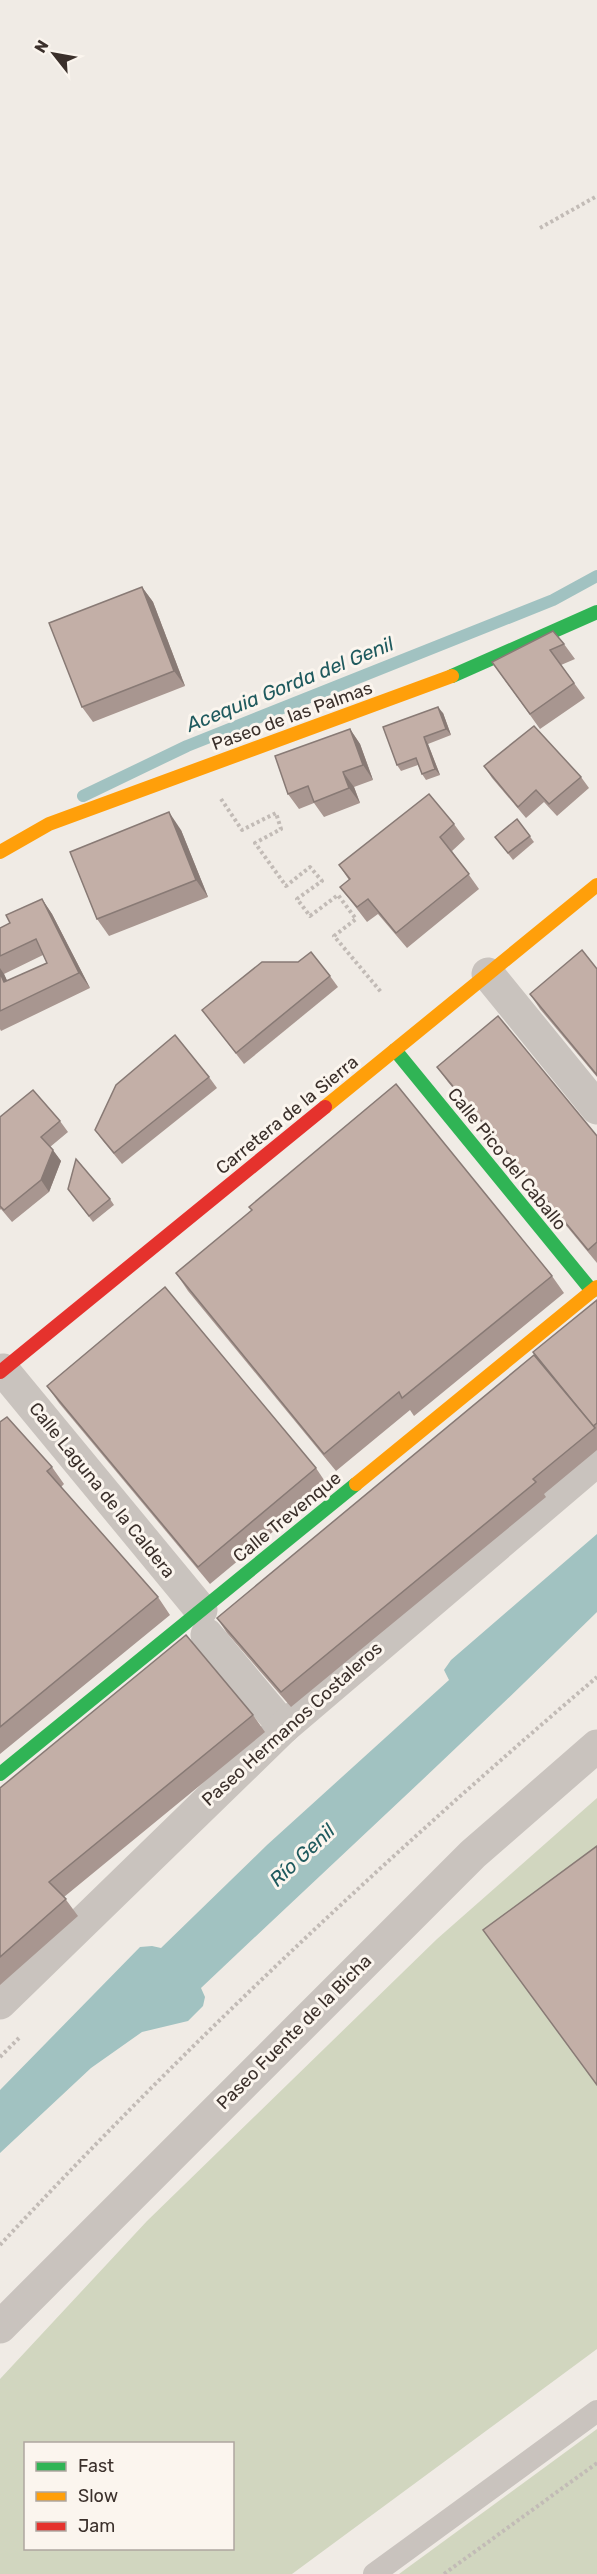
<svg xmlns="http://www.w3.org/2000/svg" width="597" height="2574" font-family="Rubik,sans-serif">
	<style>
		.green { fill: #d1d6bf; fill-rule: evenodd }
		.water { fill: #a1c2c1 }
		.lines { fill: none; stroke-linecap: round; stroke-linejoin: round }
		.stream { stroke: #a1c2c1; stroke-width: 12 }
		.path { stroke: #c2bbb6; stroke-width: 4; stroke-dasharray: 3 3; stroke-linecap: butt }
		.lane { stroke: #c9c3be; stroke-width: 22 }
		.street { stroke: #c9c3be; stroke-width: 33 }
		.fast { stroke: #30b455; stroke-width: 14 }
		.slow { stroke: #ff9f0a; stroke-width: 14 }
		.jam { stroke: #e5322d; stroke-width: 14 }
		.wall { fill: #a89690; fill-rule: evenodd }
		.shaded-wall { fill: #887a75 }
		.building { fill: #c3afa7; stroke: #887a75; stroke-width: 1.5 }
		.labels { text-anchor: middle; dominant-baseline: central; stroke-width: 6; stroke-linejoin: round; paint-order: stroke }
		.street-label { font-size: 18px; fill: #3b302b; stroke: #fbf5ee }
		.water-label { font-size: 20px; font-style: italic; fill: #1f5a5e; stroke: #fbf5ee }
	</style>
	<rect width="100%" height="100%" fill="#f0ebe5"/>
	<g class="green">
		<path d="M597,1798V2349L292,2574H0V2379L147,2221L437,1939ZM26,2444H232V2548H26Z"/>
		<polygon points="597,2429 597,2574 399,2574"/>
	</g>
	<path class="water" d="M597,1534V1612C467,1740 333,1863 201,1988L205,1997L203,2006L188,2021L142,2032L91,2068L0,2153V2090L140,1947L152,1946L161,1948L267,1845L449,1680L444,1670L451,1660Z"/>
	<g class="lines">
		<polyline class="stream" points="83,796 187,746 553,600 597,576"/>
		<g class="path">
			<polyline points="540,228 597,196"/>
			<polyline points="221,799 242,830 276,813 281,829 255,843 286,886 310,867 322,881 297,899 310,916 338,895 356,919 334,936 381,992"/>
			<polyline points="0,2057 19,2038"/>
			<path d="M0,2245C187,2044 388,1855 597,1677"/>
			<polyline points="444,2574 597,2463"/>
		</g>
		<polyline class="lane" points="374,2574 597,2411"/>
		<g class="street">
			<polyline points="488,974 597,1108"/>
			<polyline points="3,1370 201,1610"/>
			<polyline points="207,1635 284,1727"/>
			<polyline points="0,2003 284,1727 597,1460"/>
			<polyline points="0,2327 473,1854 597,1746"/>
		</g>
		<g class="fast">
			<polyline points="452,676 597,612"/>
			<polyline points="395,1050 592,1291"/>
			<polyline points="0,1774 356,1484"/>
		</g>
		<g class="slow">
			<polyline points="0,852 49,824 452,676"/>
			<polyline points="325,1107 597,885"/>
			<polyline points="356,1484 597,1287"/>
		</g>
		<polyline class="jam" points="0,1372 325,1107"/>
	</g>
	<g class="wall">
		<polygon points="142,587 153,602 185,686 93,722 82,707"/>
		<polygon points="564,644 575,659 561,665 585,698 540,729 492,662"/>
		<polygon points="443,713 451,735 428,744 440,775 426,780 422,774 418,765 401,771 397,765"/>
		<polygon points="350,729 360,744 373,780 354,787 360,803 324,817 314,803 299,809 288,794"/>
		<polygon points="484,766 581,777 589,788 557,816 544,802 526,818 492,778"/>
		<polygon points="517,819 534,842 513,860 495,837"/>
		<polygon points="454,824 465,839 452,851 479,889 407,948 378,914 367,922 340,887 349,880 339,865"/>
		<polygon points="181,830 208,897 109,936 97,919"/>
		<path d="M42,899L52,914L90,988L1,1031L0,1029V928L10,923ZM43,955L47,963L7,981L4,974Z"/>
		<polygon points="298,962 330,976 338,987 244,1064 202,1010"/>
		<polygon points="597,969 597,1077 540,1009 530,994"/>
		<polygon points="437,1067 597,1136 597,1263 448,1082"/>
		<polygon points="209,1077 217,1088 122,1164 103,1141 95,1130"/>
		<polygon points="0,1117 60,1121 68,1132 50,1147 61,1161 49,1192 12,1222 1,1209 0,1210"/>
		<polygon points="68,1189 110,1199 114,1205 93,1222"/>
		<polygon points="176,1273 552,1276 564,1293 414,1416 410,1410 336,1471 188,1291"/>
		<polygon points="597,1300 597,1450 544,1494 546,1497 291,1707 227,1633 217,1618 534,1355"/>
		<polygon points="47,1386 316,1468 328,1486 210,1584 59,1403"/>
		<polygon points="0,1422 52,1467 64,1484 61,1487 158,1597 170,1615 0,1754"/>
		<polygon points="253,1715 265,1732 64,1897 78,1916 0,1985 0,1788"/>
	</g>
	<g class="shaded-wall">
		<polygon points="142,587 153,602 185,686 174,671"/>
		<polygon points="438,707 443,713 451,735 446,729"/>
		<polygon points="350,729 360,744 373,780 363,765"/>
		<polygon points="424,737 428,744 440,775 435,769"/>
		<polygon points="343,772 354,787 360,803 349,788"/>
		<polygon points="169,812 181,830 208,897 196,880"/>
		<polygon points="42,899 52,914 90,988 79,973"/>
		<polygon points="0,968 4,974 15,997 4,982 0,973"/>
		<polygon points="53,1150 61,1161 49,1192 41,1180"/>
	</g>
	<g class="building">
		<polygon points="142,587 174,671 82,707 49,623"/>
		<polygon points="553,631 564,644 550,650 574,683 530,714 492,662"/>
		<polygon points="438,707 446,729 424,737 435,769 422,774 416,758 397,765 383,727"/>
		<polygon points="534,726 581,777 549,804 536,790 518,807 484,766"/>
		<polygon points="350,729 363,765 343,772 349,788 314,802 308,786 288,794 275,756"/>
		<polygon points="429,794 454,824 440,837 469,874 396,933 368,899 357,907 340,887 350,879 339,865"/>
		<polygon points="169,812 196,880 97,919 70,852"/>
		<polygon points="517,819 530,836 508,853 495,837"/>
		<polygon points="42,899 79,973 0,1011 0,973 4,982 47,963 36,939 0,956 0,928 10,923 6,915"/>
		<polygon points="582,950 597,969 597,1075 530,994"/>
		<polygon points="311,952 330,976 236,1053 202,1010 262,962 298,962"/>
		<polygon points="498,1016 597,1136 597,1242 588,1250 437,1067"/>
		<polygon points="175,1035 209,1077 114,1153 95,1130 116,1085"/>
		<polygon points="396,1084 552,1276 402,1398 399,1392 324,1454 176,1273 252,1210 249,1207"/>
		<polygon points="33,1090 60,1121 41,1137 53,1150 41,1180 4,1210 0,1206 0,1117"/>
		<polygon points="76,1159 110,1199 89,1216 68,1189"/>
		<polygon points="165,1287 316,1468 198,1567 47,1386"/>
		<polygon points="597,1300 597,1423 593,1426 533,1352"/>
		<polygon points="534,1355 595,1428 533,1479 536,1482 281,1692 217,1618"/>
		<polygon points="7,1417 52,1467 47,1471 158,1597 0,1727 0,1422"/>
		<polygon points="186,1635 253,1715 49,1882 66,1899 0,1957 0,1788"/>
		<polygon points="597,1846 597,2085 483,1930"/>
	</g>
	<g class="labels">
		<g class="street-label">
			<text transform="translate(292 716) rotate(-20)">Paseo de las Palmas</text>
			<text transform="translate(287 1115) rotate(-39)">Carretera de la Sierra</text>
			<text transform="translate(507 1159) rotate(51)">Calle Pico del Caballo</text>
			<text transform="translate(102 1490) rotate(51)">Calle Laguna de la Caldera</text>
			<text transform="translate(287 1517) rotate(-39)">Calle Trevenque</text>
			<text transform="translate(292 1724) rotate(-42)">Paseo Hermanos Costaleros</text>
			<text transform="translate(294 2032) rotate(-45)">Paseo Fuente de la Bicha</text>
		</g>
		<g class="water-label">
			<text transform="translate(290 684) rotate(-22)">Acequia Gorda del Genil</text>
			<text transform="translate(302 1855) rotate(-43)">Río Genil</text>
		</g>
	</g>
	<rect x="24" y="2442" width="210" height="108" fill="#fbf5ee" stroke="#aea6a0" stroke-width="1.5"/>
	<rect x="36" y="2462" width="30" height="9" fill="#30b455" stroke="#aea6a0" stroke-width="1.5"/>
	<text x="78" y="2472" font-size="18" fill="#3b302b">Fast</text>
	<rect x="36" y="2492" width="30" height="9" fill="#ff9f0a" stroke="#aea6a0" stroke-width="1.5"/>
	<text x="78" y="2502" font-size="18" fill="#3b302b">Slow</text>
	<rect x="36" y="2522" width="30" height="9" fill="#e5322d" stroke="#aea6a0" stroke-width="1.5"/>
	<text x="78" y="2532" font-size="18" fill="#3b302b">Jam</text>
	<g transform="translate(54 54) rotate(301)" stroke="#fbf5ee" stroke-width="4.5" paint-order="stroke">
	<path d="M0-4.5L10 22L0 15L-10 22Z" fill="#3b302b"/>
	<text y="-9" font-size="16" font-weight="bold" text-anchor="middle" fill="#3b302b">N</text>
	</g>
</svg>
